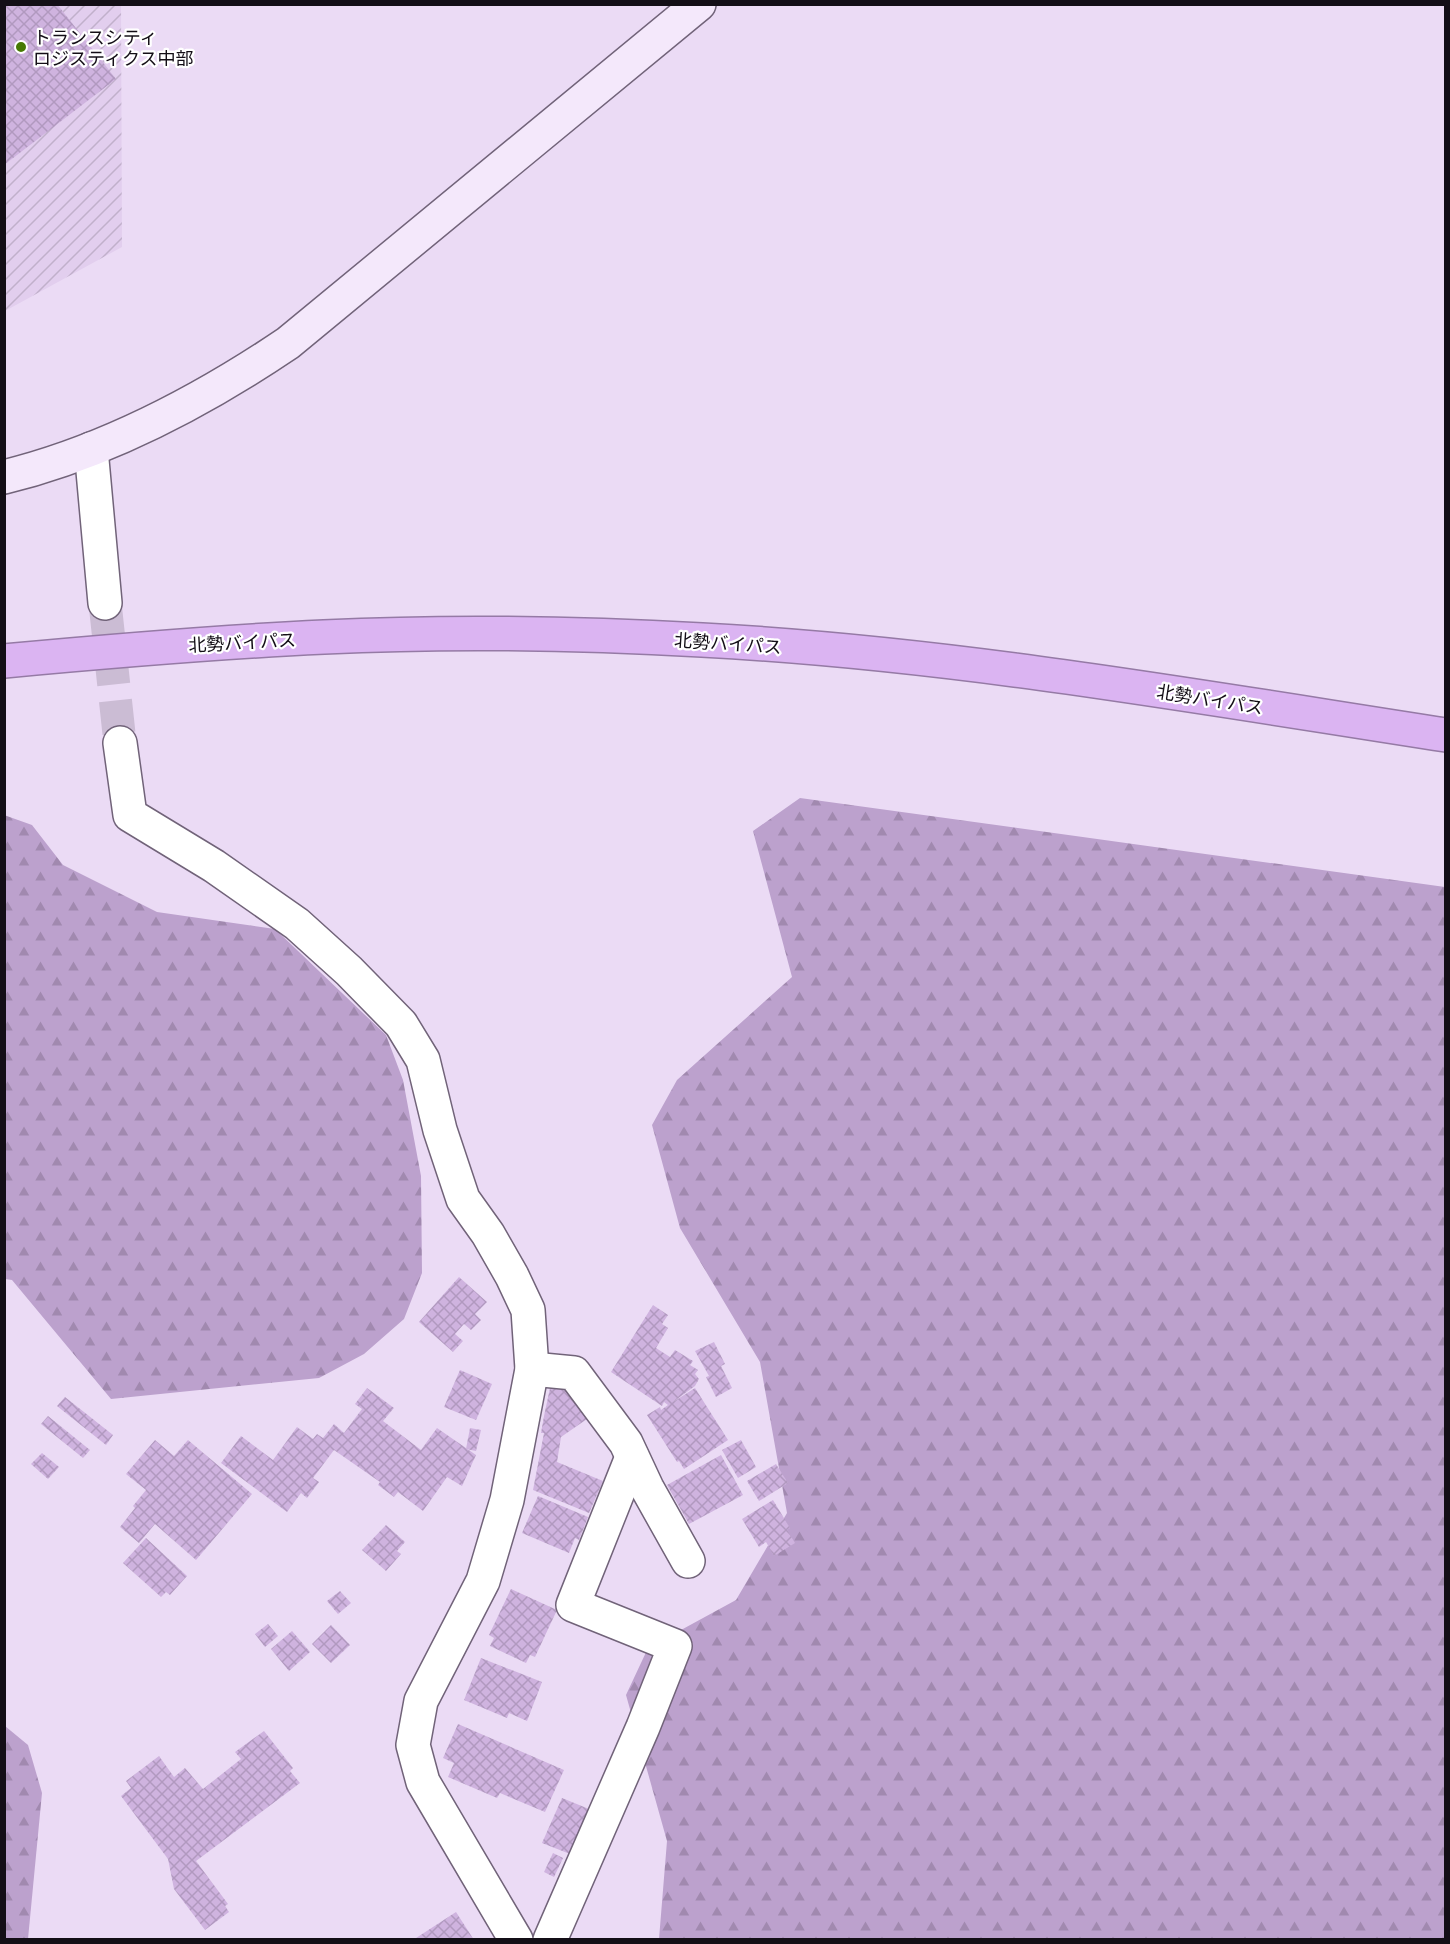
<svg xmlns="http://www.w3.org/2000/svg" width="1450" height="1944" font-family="'Open Sans','Noto Sans JP',sans-serif">
	<style>
		.industrial { fill: url(#industrial-furrows) }
		.forest { fill: url(#forest-firs) }
		.building { fill: url(#building-cross-hatch) }
		.lines { fill: none; stroke-linecap: round; stroke-linejoin: round }
		.street-tunnel { stroke: #cbbcd4; stroke-width: 33; stroke-dasharray: 33 16; stroke-linecap: butt }
		.street-casing { stroke: #716379; stroke-width: 36 }
		.secondary-casing { stroke: #716379; stroke-width: 36 }
		.highway-casing { stroke: #957aa5; stroke-width: 36 }
		.street { stroke: #fff; stroke-width: 33 }
		.secondary { stroke: #f4e8fb; stroke-width: 33 }
		.highway { stroke: #dbb4f2; stroke-width: 33 }
		.poi-dot { fill: #467903; stroke: #fff; stroke-width: 2 }
		.labels { text-anchor: middle; dominant-baseline: central; stroke-width: 4.5; stroke-linejoin: round; paint-order: stroke }
		.poi-label { font-size: 18px; fill: #130e16; stroke: #fff; text-anchor: start }
		.street-label { font-size: 18px; fill: #130e16; stroke: #fff }
	</style>
	<defs>
		<pattern id="industrial-furrows" width="10" height="10" patternUnits="userSpaceOnUse" patternTransform="scale(1.5)"><rect width="10" height="10" fill="#e2ceee"/><path d="M-1 1l2-2M0 10L10 0M9 11l2-2" fill="none" stroke="#c1b0cb"/></pattern>
		<pattern id="forest-firs" width="22" height="20" patternUnits="userSpaceOnUse" patternTransform="scale(1.5)"><rect width="22" height="20" fill="#bca1cd"/><path d="M5 1l3.5 6h-7zM16 11l3.5 6h-7z" fill="#a189af"/></pattern>
		<pattern id="building-cross-hatch" width="8" height="8" patternUnits="userSpaceOnUse" patternTransform="scale(1.5)"><rect width="8" height="8" fill="#cfb3df"/><path d="M0 0l8 8M0 8l8-8" fill="none" stroke="#b199bf"/></pattern>
	</defs>
	<rect width="100%" height="100%" fill="#ebdbf5"/>
	<polygon class="industrial" points="5,5 121,5 122,247 5,311"/>
	<g class="forest">
		<polygon points="800,798 1445,887 1445,1939 659,1939 667,1841 626,1695 648,1648 736,1600 787,1513 760,1362 680,1228 652,1125 677,1080 792,977 753,831"/>
		<polygon points="4,815 32,825 63,865 157,912 275,929 386,1035 403,1080 421,1176 422,1273 404,1319 364,1354 319,1378 111,1399 12,1280 5,1279"/>
		<polygon points="5,1726 28,1745 42,1793 28,1939 5,1939"/>
	</g>
	<g class="building">
		<polygon points="4,4 57,4 116,79 4,165"/>
		<polygon points="459,1277 487,1302 475,1314 481,1320 471,1330 464,1324 455,1334 463,1341 453,1352 419,1322"/>
		<polygon points="653,1305 668,1315 662,1324 668,1328 656,1348 670,1357 675,1350 693,1361 690,1365 698,1370 695,1374 699,1379 695,1386 673,1402 695,1388 728,1440 684,1469 679,1461 677,1462 647,1415 660,1407 661,1410 668,1405 664,1402 662,1406 611,1372"/>
		<polygon points="714,1342 725,1364 721,1366 732,1388 716,1397 706,1377 709,1376 695,1351"/>
		<polygon points="460,1370 492,1384 476,1420 444,1407"/>
		<polygon points="367,1388 394,1408 383,1421 421,1450 437,1428 476,1455 462,1486 447,1477 423,1511 398,1492 394,1497 378,1485 380,1482 334,1450 313,1478 319,1482 307,1498 301,1493 287,1512 221,1463 241,1436 273,1460 297,1427 313,1439 317,1434 323,1438 334,1424 344,1433 362,1409 355,1404"/>
		<polygon points="550,1388 566,1389 587,1419 561,1437 557,1462 603,1481 589,1513 533,1490 544,1433 541,1433 544,1416"/>
		<polygon points="65,1397 113,1435 106,1445 57,1406"/>
		<polygon points="48,1416 90,1450 83,1458 41,1424"/>
		<polygon points="470,1428 481,1430 476,1451 466,1449"/>
		<polygon points="155,1440 174,1456 188,1440 252,1494 196,1560 155,1524 139,1543 120,1527 135,1508 133,1506 146,1490 126,1474"/>
		<polygon points="741,1440 756,1467 738,1478 722,1450"/>
		<polygon points="42,1453 59,1467 48,1479 31,1464"/>
		<polygon points="721,1455 743,1495 689,1524 667,1485"/>
		<polygon points="776,1464 788,1483 759,1501 747,1481"/>
		<polygon points="538,1496 588,1517 579,1540 575,1538 569,1553 522,1533"/>
		<polygon points="773,1500 790,1528 787,1530 795,1543 774,1556 766,1542 759,1547 742,1519"/>
		<polygon points="386,1525 405,1542 397,1551 401,1554 386,1571 362,1550"/>
		<polygon points="146,1538 187,1576 170,1595 166,1592 161,1597 123,1563"/>
		<polygon points="511,1589 557,1610 535,1657 530,1655 526,1663 490,1646 494,1638 489,1635"/>
		<polygon points="340,1591 351,1603 338,1614 327,1601"/>
		<polygon points="268,1624 278,1636 265,1647 255,1634"/>
		<polygon points="331,1625 350,1645 331,1663 312,1644"/>
		<polygon points="292,1631 310,1652 289,1671 271,1649"/>
		<polygon points="481,1658 542,1682 527,1721 509,1713 507,1718 464,1700"/>
		<polygon points="458,1724 564,1770 545,1812 500,1793 497,1798 448,1777 454,1763 443,1758"/>
		<polygon points="264,1731 293,1768 290,1771 300,1783 196,1861 228,1904 225,1906 229,1912 205,1930 174,1889 168,1859 121,1796 131,1788 126,1781 159,1756 174,1777 185,1768 203,1789 241,1759 235,1752"/>
		<polygon points="562,1798 589,1809 570,1854 542,1843"/>
		<polygon points="553,1853 563,1858 554,1877 544,1872"/>
		<polygon points="456,1912 474,1940 413,1940"/>
	</g>
	<g class="lines">
		<polyline class="street-tunnel" points="105,603 120,743"/>
		<defs>
			<g id="street">
				<polyline points="91,449 105,603"/>
				<polyline points="120,743 130,815 214,866 297,924 349,971 401,1024 423,1060 440,1130 463,1199 488,1234 512,1276 528,1310 532,1369 507,1500 483,1581 421,1701 413,1745 423,1782 516,1940"/>
				<polyline points="532,1369 574,1373 626,1443 647,1488 688,1561"/>
				<polyline points="550,1940 643,1727 675,1646 573,1605 632,1457"/>
			</g>
			<path id="secondary" d="M4,477C106,452 202,401 288,343L699,4"/>
			<path id="highway" d="M4,661C111,651 217,642 324,637C449,631 577,633 702,640C952,653 1199,697 1446,735"/>
		</defs>
		<use href="#street" class="street-casing"/>
		<use href="#secondary" class="secondary-casing"/>
		<use href="#highway" class="highway-casing"/>
		<use href="#street" class="street"/>
		<use href="#secondary" class="secondary"/>
		<use href="#highway" class="highway"/>
	</g>
	<circle class="poi-dot" cx="21" cy="47" r="6"/>
	<g class="labels">
		<g class="poi-label">
			<text x="33" y="37">トランスシティ<tspan x="33" dy="21">ロジスティクス中部</tspan></text>
		</g>
		<g class="street-label">
			<text transform="translate(242 642) rotate(-3)">北勢バイパス</text>
			<text transform="translate(728 643) rotate(4)">北勢バイパス</text>
			<text transform="translate(1210 699) rotate(9)">北勢バイパス</text>
		</g>
	</g>
	<rect width="1450" height="1944" fill="none" stroke="#130e16" stroke-width="12"/>
</svg>
